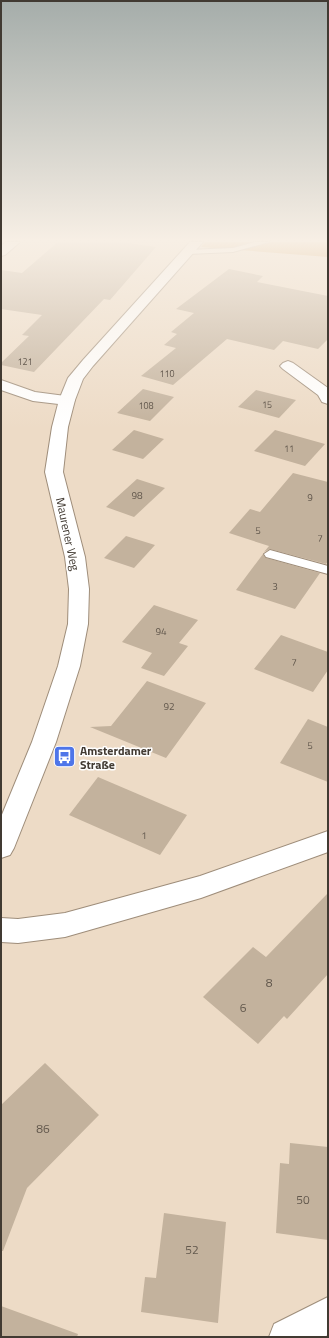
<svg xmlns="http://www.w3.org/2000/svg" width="329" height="1338" font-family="'Titillium Web',sans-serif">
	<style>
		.forest { fill: #d0923c }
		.building { fill: #c3b29d }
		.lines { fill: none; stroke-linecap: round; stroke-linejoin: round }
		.lane-casing { stroke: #9e8d7a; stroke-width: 2 }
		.street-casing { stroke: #9e8d7a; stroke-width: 2 }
		.secondary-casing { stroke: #9e8d7a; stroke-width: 2 }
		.lane { fill: #fff; fill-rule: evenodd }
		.street { fill: #fff; fill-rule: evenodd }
		.secondary { fill: #fff; fill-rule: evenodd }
		.labels { text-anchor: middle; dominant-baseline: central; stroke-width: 3; stroke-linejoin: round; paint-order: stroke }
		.far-number-label { font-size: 9px; fill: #62584d }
		.number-label { font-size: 10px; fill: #62584d }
		.street-label { font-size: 12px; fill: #413a32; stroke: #fff }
		.poi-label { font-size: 12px; font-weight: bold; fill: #413a32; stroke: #fff; text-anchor: start }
		.near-number-label { font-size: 12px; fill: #62584d }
	</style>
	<rect width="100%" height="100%" fill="#eddbc6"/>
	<polygon class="forest" points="205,242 328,242 328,257 201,247"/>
	<g class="building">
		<polygon points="58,242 121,242 156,247 110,300 104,299 34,372 1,365 1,363 29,336 22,335 42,315 1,309 1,270 22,273"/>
		<polygon points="229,269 263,276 257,282 328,296 328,339 318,349 283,341 274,350 227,339 173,385 141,376 176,348 164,345 177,334 171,332 194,313 176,309"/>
		<polygon points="143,389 174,397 150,421 117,413"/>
		<polygon points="256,390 296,400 279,418 238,407"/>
		<polygon points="134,430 164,439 143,459 112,450"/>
		<polygon points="275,430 325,444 305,466 254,451"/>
		<polygon points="293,473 328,482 328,561 326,564 270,549 264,552 269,546 229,533 250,509 260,512"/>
		<polygon points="137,479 165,488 134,517 106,507"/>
		<polygon points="126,536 155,545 134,568 104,558"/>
		<polygon points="263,554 266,558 320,573 295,609 236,590"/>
		<polygon points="154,605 198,620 179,643 188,646 164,676 141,668 152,653 122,642"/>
		<polygon points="281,635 328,652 328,670 313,692 254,669"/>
		<polygon points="147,681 206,703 166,758 90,727 111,726"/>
		<polygon points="308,719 328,727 328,782 280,763"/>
		<polygon points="98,777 187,815 160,855 69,815"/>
		<polygon points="328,893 328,974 287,1019 284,1016 258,1044 203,997 253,947 266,957"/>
		<polygon points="45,1063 99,1115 27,1188 3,1251 1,1251 1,1105"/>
		<polygon points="290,1143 328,1147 328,1240 276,1233 280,1163 289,1164"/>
		<polygon points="164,1213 226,1222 218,1323 141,1312 145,1277 156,1278"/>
		<polygon points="1,1306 78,1334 77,1337 1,1337"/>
	</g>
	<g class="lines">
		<defs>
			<g id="lane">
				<polygon points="255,242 269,242 233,252 188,254 184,252 188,250 233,248"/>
				<polygon points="270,550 328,566 328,574 266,557 264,554"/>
			</g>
			<g id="street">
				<polygon points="6,242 20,242 5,255 1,256 1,246"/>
				<polygon points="288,361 293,363 328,388 328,404 322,402 318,395 283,369 280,366 283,363"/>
				<polygon points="1,380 35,392 73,397 75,400 73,403 67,405 33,401 1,390"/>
				<polygon points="328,831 328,852 201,898 65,937 18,943 1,942 1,918 18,919 65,913 200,876"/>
				<polygon points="328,1297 328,1335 324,1337 269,1337 274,1324"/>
			</g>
			<polygon id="secondary" points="190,242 203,242 93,366 83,379 75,400 68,427 63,472 85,557 89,589 88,624 80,666 56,742 14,848 10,855 1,858 1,817 32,742 58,666 68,624 69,589 65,557 45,472 52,427 59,400 68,378 83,360"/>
		</defs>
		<use href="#lane" class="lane-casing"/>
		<use href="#street" class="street-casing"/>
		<use href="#secondary" class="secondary-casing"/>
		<use href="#lane" class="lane"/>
		<use href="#street" class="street"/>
		<use href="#secondary" class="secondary"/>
	</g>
	<linearGradient id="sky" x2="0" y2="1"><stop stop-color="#a5adaa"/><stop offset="0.56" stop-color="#f7efe5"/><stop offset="1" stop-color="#f7efe5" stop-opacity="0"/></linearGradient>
	<rect width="329" height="429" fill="url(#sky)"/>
	<defs>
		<symbol id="bus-square" viewBox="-11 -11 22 22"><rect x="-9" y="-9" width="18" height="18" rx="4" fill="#4e75e9" stroke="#fff"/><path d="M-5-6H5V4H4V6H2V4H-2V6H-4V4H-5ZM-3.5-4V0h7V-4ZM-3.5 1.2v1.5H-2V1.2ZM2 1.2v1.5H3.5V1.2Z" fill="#fff"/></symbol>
	</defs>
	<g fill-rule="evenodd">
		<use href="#bus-square" x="52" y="744" width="25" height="25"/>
	</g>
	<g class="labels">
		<g class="far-number-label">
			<text x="25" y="361">121</text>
			<text x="167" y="373">110</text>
			<text x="267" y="404">15</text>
			<text x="146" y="405">108</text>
			<text x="289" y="448">11</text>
		</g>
		<g class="number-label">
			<text x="137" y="495">98</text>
			<text x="310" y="497">9</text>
			<text x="258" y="530">5</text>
			<text x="320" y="538">7</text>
			<text x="275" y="586">3</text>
			<text x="161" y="631">94</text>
			<text x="294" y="662">7</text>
			<text x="169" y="706">92</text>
			<text x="310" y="745">5</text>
			<text x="144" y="835">1</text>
		</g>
		<g class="street-label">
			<text transform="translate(68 534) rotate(78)">Maurener Weg</text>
		</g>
		<g class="poi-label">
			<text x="80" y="750">Amsterdamer<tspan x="80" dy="14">Straße</tspan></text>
		</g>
		<g class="near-number-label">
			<text x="269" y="982">8</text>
			<text x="243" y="1007">6</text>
			<text x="43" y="1128">86</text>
			<text x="303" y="1199">50</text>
			<text x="192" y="1249">52</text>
		</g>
	</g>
	<rect width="329" height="1338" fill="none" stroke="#413a32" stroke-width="4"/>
</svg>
